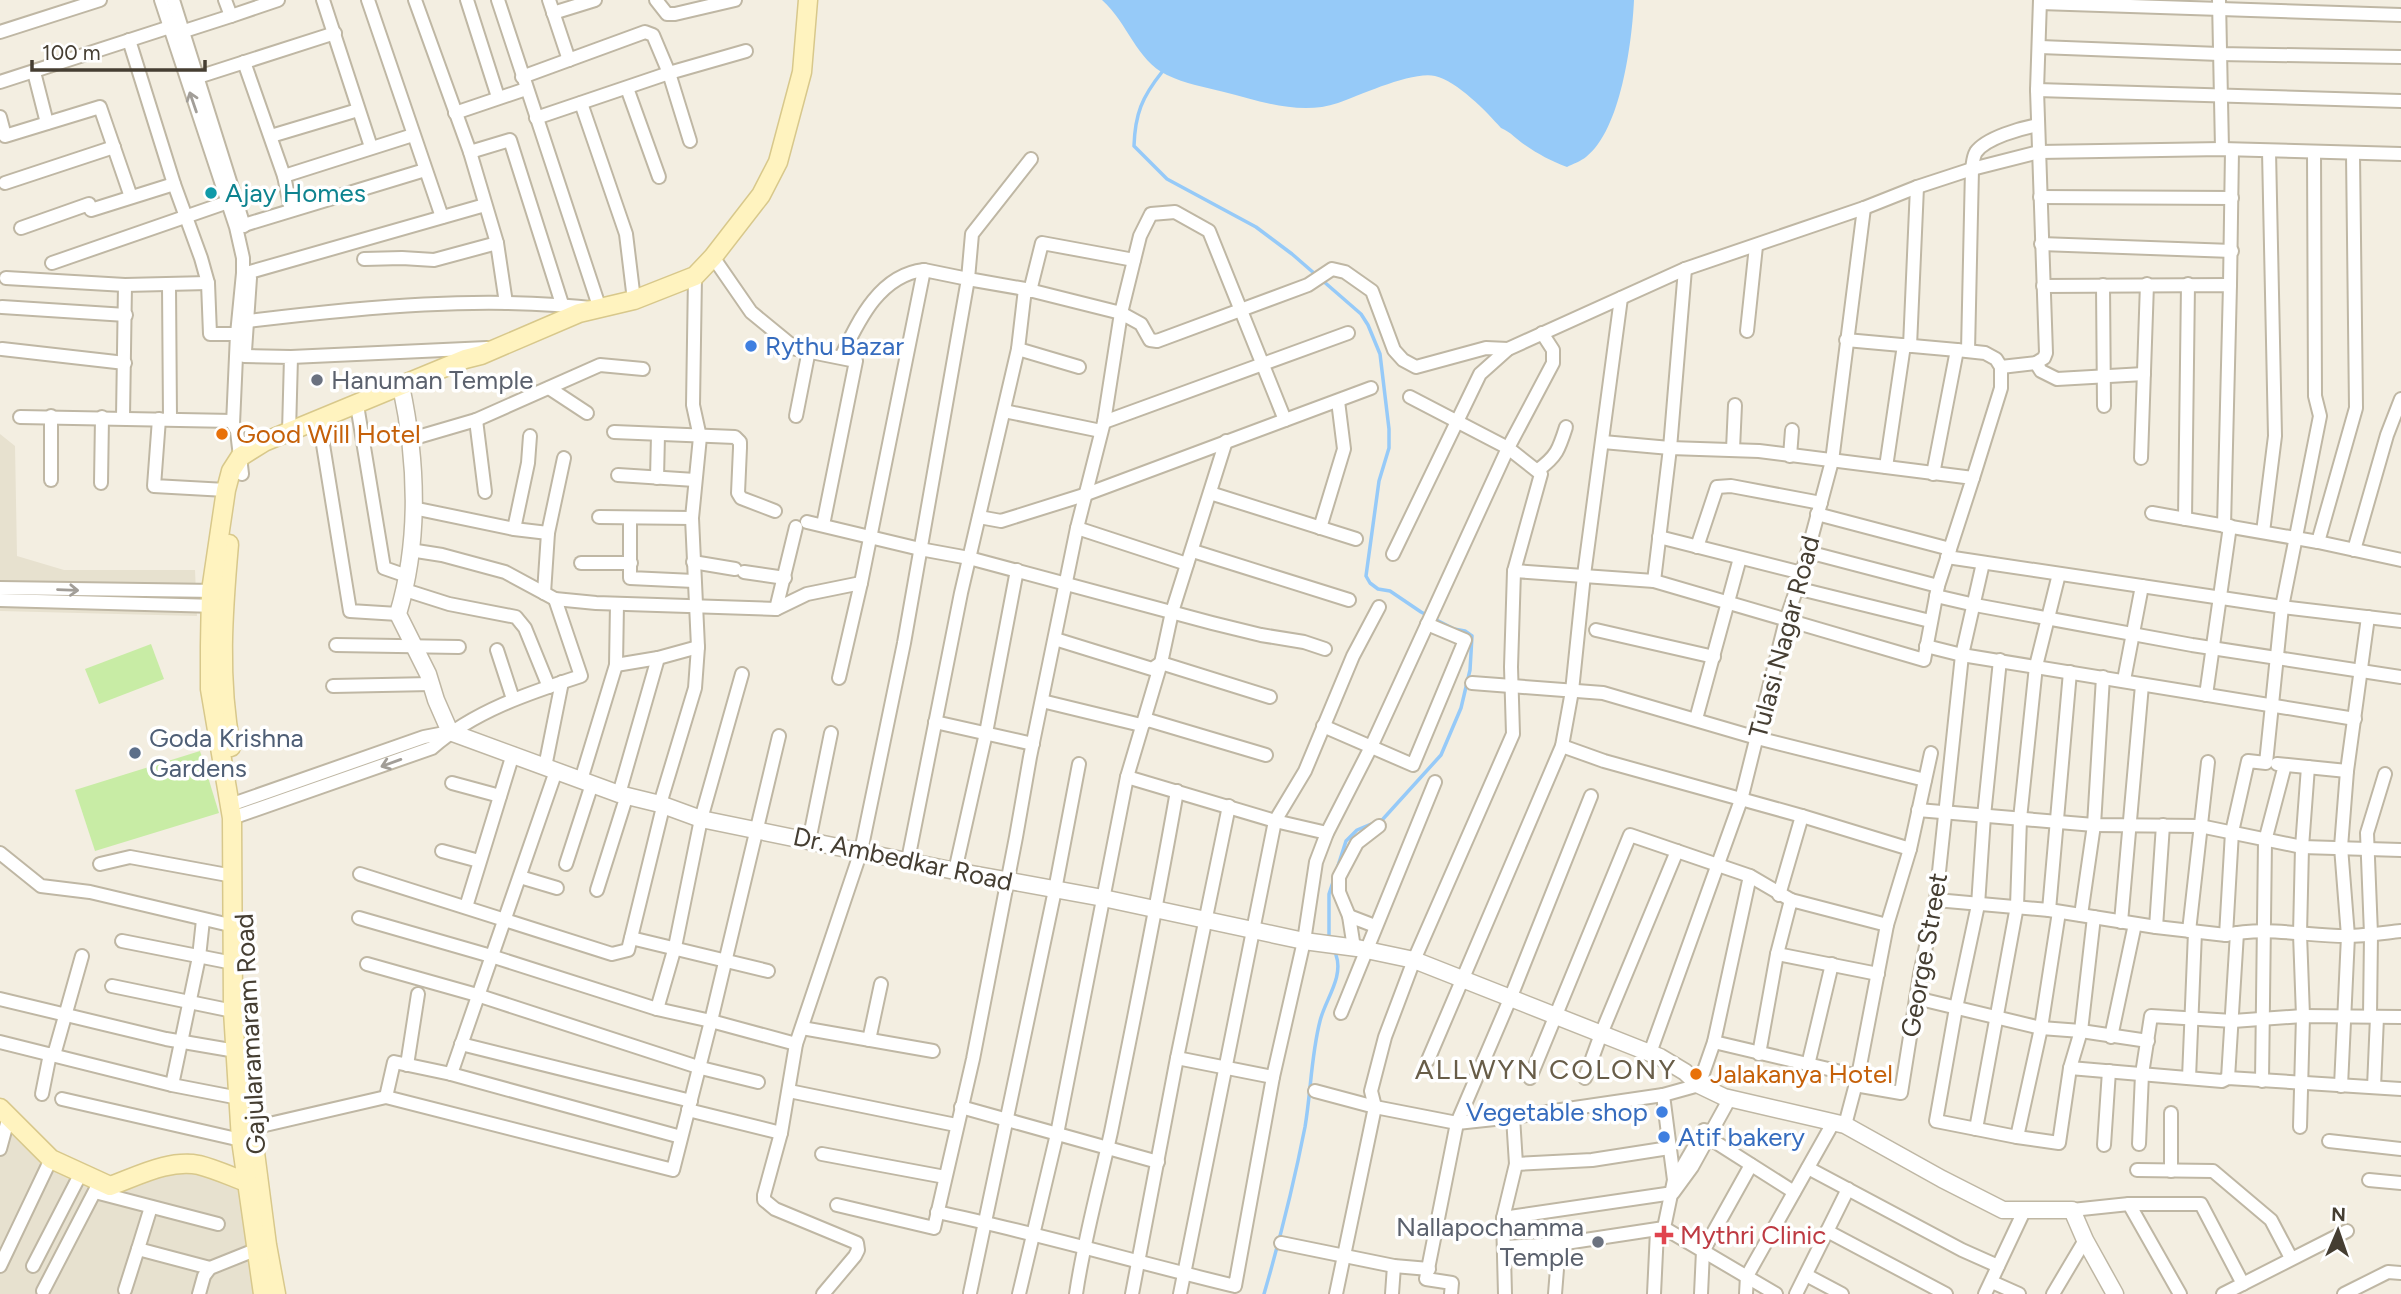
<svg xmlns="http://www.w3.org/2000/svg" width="2401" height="1294" font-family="Figtree,sans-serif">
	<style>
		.residential { fill: #e7e1cf }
		.green { fill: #c8eca5 }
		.water { fill: #96caf8 }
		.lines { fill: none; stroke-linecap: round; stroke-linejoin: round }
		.stream { stroke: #96caf8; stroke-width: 3.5 }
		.minor-casing { stroke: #bfb7a4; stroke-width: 16 }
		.tertiary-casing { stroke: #bfb7a4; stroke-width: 19 }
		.secondary-casing { stroke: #d8c88b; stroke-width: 21 }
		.minor { stroke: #fff; stroke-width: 12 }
		.tertiary { stroke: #fff; stroke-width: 16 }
		.secondary { stroke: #fff3bf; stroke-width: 18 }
		.oneway { stroke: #a29e98 }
		.culture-dot { fill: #0f9aa8; stroke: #fff; stroke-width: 2.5 }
		.shop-dot { fill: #3f7fe0; stroke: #fff; stroke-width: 2.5 }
		.worship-dot { fill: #6b7280; stroke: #fff; stroke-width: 2.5 }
		.food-dot { fill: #e8710a; stroke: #fff; stroke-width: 2.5 }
		.service-dot { fill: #5c6f8a; stroke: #fff; stroke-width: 2.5 }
		.health-dot { fill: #e0444e; stroke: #fff; stroke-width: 2.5 }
		.labels { text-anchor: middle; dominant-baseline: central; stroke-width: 7; stroke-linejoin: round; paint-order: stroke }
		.culture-label { font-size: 26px; fill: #0d838f; stroke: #fff; text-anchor: start }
		.shop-label { font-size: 26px; fill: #366cbe; stroke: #fff; text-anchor: start }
		.worship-label { font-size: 26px; fill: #5b616d; stroke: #fff; text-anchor: start }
		.food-label { font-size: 26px; fill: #c56008; stroke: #fff; text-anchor: start }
		.street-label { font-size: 26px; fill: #453e32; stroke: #fff }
		.service-label { font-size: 26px; fill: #4e5e75; stroke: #fff; text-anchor: start }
		.health-label { font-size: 26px; fill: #be3a42; stroke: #fff; text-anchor: start }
		.neighbourhood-label { font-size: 28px; letter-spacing: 2px; fill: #685d48; stroke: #fff }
	</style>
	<rect width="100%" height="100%" fill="#f3eee1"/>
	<g class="residential">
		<polygon points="0,434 15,446 17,556 64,570 195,570 197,616 0,611"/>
		<polygon points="0,1126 51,1160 110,1186 188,1153 257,1186 272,1294 0,1294"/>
	</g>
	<g class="green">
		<polygon points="151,644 164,679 99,704 85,669"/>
		<polygon points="200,751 219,813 95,851 75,790"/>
	</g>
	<path class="water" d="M1102,0H1634C1632,42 1621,130 1586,157C1581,161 1573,164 1567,167C1551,161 1538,154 1525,145C1517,140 1511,132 1501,128C1487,112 1457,81 1435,76C1412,71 1361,95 1338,103C1300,116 1260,101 1224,92C1205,87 1185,84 1167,75C1136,60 1128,23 1102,0Z"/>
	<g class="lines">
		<g class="stream">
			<path d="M1162,72C1142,97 1135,114 1134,146L1167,179L1256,227L1292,254L1361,314L1368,325L1380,354L1389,429V448L1379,481L1366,576L1370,583L1378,589L1390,591L1421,612L1454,629L1465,631L1472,636L1470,670L1461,708L1441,755L1383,819L1357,830L1346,841L1336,872"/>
			<polyline points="1329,936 1329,894 1334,879"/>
			<path d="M1264,1294C1280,1239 1294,1183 1305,1127C1311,1092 1311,1056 1320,1021C1325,1000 1344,977 1336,955"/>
		</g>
		<defs>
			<g id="minor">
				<polyline points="161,0 236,227 243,258 243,273 237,334 233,424 237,431 242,474"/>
				<polyline points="173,0 244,226"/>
				<polyline points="225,0 231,16 278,0"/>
				<polyline points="323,0 371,147"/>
				<polyline points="368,0 442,217"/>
				<polyline points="415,0 470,152 497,243 506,303"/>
				<polyline points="467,0 498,97"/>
				<polyline points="549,0 569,60"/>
				<polyline points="656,0 667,14 675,14 735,0"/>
				<polyline points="2219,0 2222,149"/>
				<polyline points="2040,3 2401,15"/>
				<polyline points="553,13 595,0"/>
				<polyline points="0,32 100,0"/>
				<polyline points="175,34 231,16"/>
				<polyline points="129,40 174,184 201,258 208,283 210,334 237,334"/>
				<polyline points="2040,47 2219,54 2401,57"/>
				<polyline points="244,62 284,176 291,210"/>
				<polyline points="34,72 47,123"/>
				<polyline points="198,77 335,33"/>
				<polyline points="522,77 645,32 653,35 669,73 690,141"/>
				<polyline points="0,82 170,27"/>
				<polyline points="627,88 659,177"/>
				<polyline points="2037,90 2401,101"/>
				<polyline points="581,103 626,234 634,300"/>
				<polyline points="455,113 526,89"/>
				<polyline points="0,117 5,136 100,107 131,197"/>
				<polyline points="536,118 669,73 746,51"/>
				<polyline points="271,136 358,110"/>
				<polyline points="470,152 510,140 562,304"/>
				<polyline points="1031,159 972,234 968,279 1025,289 1121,313 1140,236 1151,214 1175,212 1209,231 1285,420"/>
				<polyline points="284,176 413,135"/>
				<polyline points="5,183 114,147"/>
				<polyline points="2040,197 2232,198"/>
				<polyline points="244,225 425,170"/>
				<polyline points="21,228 89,204 91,210 174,184"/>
				<polyline points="2041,244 2232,251"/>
				<polyline points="713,257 751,312 796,349 856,361 823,525"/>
				<polyline points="364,259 402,258 434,260 497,243"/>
				<polyline points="52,263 228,202"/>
				<polyline points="250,272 485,205"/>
				<polyline points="6,278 125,285 208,283"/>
				<polyline points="2103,285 2104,406"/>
				<polyline points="2230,285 2232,150"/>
				<polyline points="169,286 170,418"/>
				<polyline points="2043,286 2230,285 2224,526"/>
				<polyline points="1025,289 1018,349 1079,367"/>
				<polyline points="1030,291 1042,243 1134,260"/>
				<polyline points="2,307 126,315"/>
				<path d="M248,321C364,307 484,295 600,309L498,0"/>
				<polyline points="1747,331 1756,246"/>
				<polyline points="1846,340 1957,350 1985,353 1996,359 2001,367 2001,388 1973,478"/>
				<polyline points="1910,346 1917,187"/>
				<polyline points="2,349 125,363"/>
				<polyline points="245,351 250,278"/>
				<path d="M1968,351L1972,169C1973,163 1973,157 1976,152C1986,138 2021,128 2038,125"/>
				<polyline points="244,356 291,357 289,432"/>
				<polyline points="291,357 487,348"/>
				<path d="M841,357C858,322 879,275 924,270"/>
				<polyline points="2036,363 2041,371 2057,379 2144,374"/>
				<polyline points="2001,367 2036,363 2044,358 2046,353 2037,90 2040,0"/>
				<polyline points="549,388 587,413"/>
				<polyline points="358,411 384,568 407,576"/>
				<polyline points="1004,411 1101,431"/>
				<polyline points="796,416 809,350"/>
				<polyline points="20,417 233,421"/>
				<polyline points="123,417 125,285"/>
				<polyline points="159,419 154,486 226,490"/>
				<polyline points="476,420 485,492"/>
				<polyline points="1104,422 1348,333"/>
				<polyline points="320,426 350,611 398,614"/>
				<polyline points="614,432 735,437 740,442 740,448 738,493 741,498 775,511"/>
				<polyline points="411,439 476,420 600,365 643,369"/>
				<polyline points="1603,442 1670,448 1685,269"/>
				<polyline points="1733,449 1735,405"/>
				<polyline points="1790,456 1792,430"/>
				<polyline points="2141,458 2147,284"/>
				<polyline points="1886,467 1904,345"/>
				<path d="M1538,470C1557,456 1559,449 1566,427"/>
				<polyline points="1933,474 1957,350"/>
				<polyline points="618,475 695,480"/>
				<polyline points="657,478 658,435"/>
				<polyline points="51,480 51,416"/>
				<polyline points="101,483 102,417"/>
				<polyline points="1210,493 1356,539"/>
				<polyline points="413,508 514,529 548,533"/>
				<polyline points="2152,513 2318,542 2401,560"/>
				<polyline points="1817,514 1950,549"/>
				<polyline points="599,517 692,518"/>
				<polyline points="979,517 1001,521 1084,495 1371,388"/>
				<polyline points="630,518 630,578 694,581"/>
				<polyline points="2185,519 2188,284"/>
				<polyline points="807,522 920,549 969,558 1212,623 1261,635 1304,642 1325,649"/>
				<polyline points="1077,528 1187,564"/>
				<polyline points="1320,528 1344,449 1338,401"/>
				<polyline points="514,529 528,463 530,436"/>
				<polyline points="2263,532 2275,436 2269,151"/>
				<polyline points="1659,537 1802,573"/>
				<polyline points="2318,542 2356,408 2353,154"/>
				<polyline points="1697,547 1717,487 1731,486 1821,503"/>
				<polyline points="410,550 442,555 505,572 555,599 596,603 776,609 807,594 861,583"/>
				<polyline points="2354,550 2387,435 2401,399"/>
				<polyline points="1193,551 1349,600"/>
				<polyline points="1393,554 1480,374 1508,349 1685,269 1864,208 1917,187 1972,169 2039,152 2222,149 2401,154"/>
				<polyline points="1947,557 2282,607 2401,621"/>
				<polyline points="693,562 735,569"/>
				<polyline points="581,563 631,563"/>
				<polyline points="1514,571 1654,581 1924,660 1938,586 1808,552"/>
				<polyline points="744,572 785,578"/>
				<polyline points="1654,581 1670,448 1759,451 1973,478 1938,586"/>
				<polyline points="0,588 217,591"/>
				<polyline points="1796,588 1930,621"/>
				<polyline points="405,590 449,604 516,617 525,628 549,687"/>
				<polyline points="544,593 548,533 564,458"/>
				<polyline points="1936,596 1975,605 2192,645 2401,677"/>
				<polyline points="0,600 217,606"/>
				<polyline points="776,609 796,527"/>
				<polyline points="1596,630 1714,657"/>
				<polyline points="1055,639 1152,669 1161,663 1270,697"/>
				<polyline points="336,645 459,647"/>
				<polyline points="1926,646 1962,655 2355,719"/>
				<polyline points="497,650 513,699"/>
				<polyline points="2000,660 1984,816 1978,905 1956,1008 1936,1121 2017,1137 2059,1143 2070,1068 2222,1081 2228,1078 2401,1089"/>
				<polyline points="616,665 658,658 698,647"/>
				<polyline points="2124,680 2142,586"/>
				<polyline points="1472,683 1603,693 1757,738 1925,780"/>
				<polyline points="333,686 431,684"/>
				<polyline points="2206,695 2230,526"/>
				<polyline points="1042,701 1141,725 1148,720 1266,755"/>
				<polyline points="1696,719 1740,558"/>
				<polyline points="935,722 1033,744"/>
				<polyline points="1323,726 1413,765 1465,640 1427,624"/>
				<polyline points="1562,746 1604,761 1802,816 1910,849"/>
				<polyline points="2277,764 2347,771"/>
				<polyline points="545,767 562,682"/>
				<polyline points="1127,777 1275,821 1327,833"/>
				<polyline points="581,780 616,665 617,604"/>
				<polyline points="452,783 500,796"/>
				<polyline points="619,794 658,658"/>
				<polyline points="660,804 695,688 698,647 692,518 700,437 693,405 695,276"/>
				<polyline points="230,805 424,737 450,732"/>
				<polyline points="1918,810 2094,825 2200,826 2302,847 2401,850"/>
				<path d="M232,818L432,748C474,711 529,693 581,676L555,599"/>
				<polyline points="809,841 831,733"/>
				<polyline points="442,851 479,861"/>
				<polyline points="0,853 41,886 90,892 234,926"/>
				<polyline points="908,860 961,593 1018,349"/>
				<polyline points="100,864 130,857 233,876"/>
				<polyline points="566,864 592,784"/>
				<polyline points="955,871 986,733 1017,570"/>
				<polyline points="360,874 612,954 628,950 663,807"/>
				<polyline points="1750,876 1714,1042 1699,1085 1663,1095 1674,1180 1664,1228 1776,1294"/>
				<polyline points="520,877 557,888"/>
				<polyline points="597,890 627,795"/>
				<polyline points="1779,895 1802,816"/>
				<path d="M1936,900L2049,910L2156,927L2226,935C2265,926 2307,936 2346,936C2364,936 2383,933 2401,931"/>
				<polyline points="466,907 513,754"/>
				<polyline points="2049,910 2070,672"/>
				<polyline points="2081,915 2094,825 2103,677"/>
				<polyline points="1349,916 1339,892 1339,877 1357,843 1379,826"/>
				<polyline points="359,918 491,956 657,1009 675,947 701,819 742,674"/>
				<polyline points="203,920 199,957 172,1085 239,1098"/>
				<polyline points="2121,922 2142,685"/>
				<polyline points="2156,927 2163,825"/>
				<polyline points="2189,931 2208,762"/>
				<polyline points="2226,935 2232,832 2248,761 2266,763 2282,607 2320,416 2315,396 2314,152"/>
				<polyline points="631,938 768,971"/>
				<polyline points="122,941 233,963"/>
				<polyline points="1354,948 1349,916 1375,926"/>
				<polyline points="1777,954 1878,974"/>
				<polyline points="367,964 477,995 701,1068 758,1082"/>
				<polyline points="112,986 233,1011"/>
				<polyline points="1916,998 2041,1028 2081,1031 2148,1041"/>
				<polyline points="0,999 166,1039 236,1051"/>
				<polyline points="657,1009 711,1021 779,736"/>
				<polyline points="1341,1013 1435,782"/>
				<polyline points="2370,1016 2371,934 2367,833 2385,774"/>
				<polyline points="802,1028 933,1051"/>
				<polyline points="2111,1037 2135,924"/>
				<polyline points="869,1040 881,984"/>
				<polyline points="0,1042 172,1085"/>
				<polyline points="1714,1042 1858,1076"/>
				<polyline points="461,1044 691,1101"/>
				<polyline points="1650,1053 1741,800 1786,620 1802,573 1832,461 1864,208"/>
				<polyline points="1759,1054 1777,954 1791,900 1887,925"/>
				<polyline points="54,1055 82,956"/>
				<polyline points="1177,1058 1273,1077"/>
				<polyline points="1428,1060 1562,746 1572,691 1584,575 1621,298"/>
				<polyline points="407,1065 418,994"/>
				<polyline points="1808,1065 1832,964"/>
				<polyline points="2070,1068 2081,1031 2094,917"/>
				<polyline points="451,1074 556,771"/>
				<polyline points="1530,1078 1630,835 1750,876 1791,900"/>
				<polyline points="1585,1078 1601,1034 1677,851"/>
				<polyline points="2189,1078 2195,932"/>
				<polyline points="2228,1078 2237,933"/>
				<polyline points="2262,1081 2265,841 2285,765"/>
				<polyline points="1855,1085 1901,1093 1920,974 1936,900 1962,655 1983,563"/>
				<polyline points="2341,1086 2348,936 2341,847 2347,771 2368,617"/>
				<polyline points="2374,1087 2377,1017"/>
				<polyline points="789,1091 956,1125"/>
				<polyline points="1315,1091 1375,1107 1457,1123 1513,1117 1516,1164 1592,1160 1669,1148"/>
				<polyline points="42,1094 50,1054"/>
				<polyline points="386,1097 394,1062 451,1074 681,1137"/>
				<polyline points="62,1099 241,1140"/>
				<polyline points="961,1107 1158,1162"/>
				<polyline points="688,1110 781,1133"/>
				<polyline points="1513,1117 1663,1095"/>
				<polyline points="1845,1125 1858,1076 1887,925 1910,849 1931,753"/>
				<polyline points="2300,1127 2303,1016 2300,934 2302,847 2308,767"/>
				<polyline points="252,1128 386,1097 673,1170 711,1021 796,1044"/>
				<polyline points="1976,1129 2017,906 2020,819 2036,666 2059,574"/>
				<polyline points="2017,1137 2041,1028 2059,912"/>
				<polyline points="1709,1138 1794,1192"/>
				<polyline points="2329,1141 2401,1149"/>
				<polyline points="2139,1144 2142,1074 2151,1016 2233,1021 2303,1016 2401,1017"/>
				<polyline points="2104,1145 2109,1071"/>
				<polyline points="0,1149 9,1116"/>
				<polyline points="822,1154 945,1177"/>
				<polyline points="1808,1168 1962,1250 1998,1266"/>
				<polyline points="2137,1170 2213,1171 2271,1220 2291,1258"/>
				<polyline points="2171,1171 2171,1113"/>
				<polyline points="1676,1178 1704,1130"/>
				<polyline points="2369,1180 2401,1183"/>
				<polyline points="95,1192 218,1224"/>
				<polyline points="2129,1204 2180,1294"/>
				<polyline points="837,1205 934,1228 973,1059 1016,837 1030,757 1077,528 1104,422 1121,313 1141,324 1150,340 1157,341 1308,285 1332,269 1345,272 1372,291 1394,350 1403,360 1416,367 1486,348 1508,349"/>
				<polyline points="151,1207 138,1249 210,1268"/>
				<polyline points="2072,1210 2129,1204 2201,1204 2243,1284"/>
				<path d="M937,1212C1037,1233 1135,1262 1235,1286L1273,1077L1304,941L1316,862L1327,833L1371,747L1508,448L1410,397"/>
				<polyline points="1503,1218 1673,1193 1692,1167 1730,1098"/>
				<polyline points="1827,1231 1946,1294"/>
				<polyline points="1281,1243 1394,1266 1429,1269"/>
				<polyline points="1504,1247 1559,1244 1664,1228"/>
				<polyline points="0,1266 51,1159"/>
				<polyline points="33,1266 81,1173"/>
				<polyline points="1806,1275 1842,1294"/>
				<polyline points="1992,1282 2019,1294"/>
				<polyline points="125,1290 138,1249"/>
				<polyline points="43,1291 98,1185"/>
				<polyline points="970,1293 1055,890 1079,764"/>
				<polyline points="199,1294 204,1276 210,1268 255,1250"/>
				<polyline points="823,1294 855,1256 858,1250 857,1243 775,1209 764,1200 764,1195 781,1133 796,1044 861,851 904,643 968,279 924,270 861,583 839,678"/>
				<polyline points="1019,1294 1057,1134 1127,777 1161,663 1172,612 1226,441"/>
				<path d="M1076,1294C1084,1239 1099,1186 1111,1132C1134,1019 1157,905 1177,791"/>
				<polyline points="1132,1294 1177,1058 1229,806"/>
				<polyline points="1180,1294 1275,821 1305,771 1353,656 1379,607"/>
				<polyline points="1336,1294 1375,1107 1371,1091 1385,1037 1414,960 1513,734 1511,667 1514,571 1541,474 1508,448 1553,363 1553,350 1542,333"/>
				<polyline points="1392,1294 1394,1266"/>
				<polyline points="1451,1294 1452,1283 1426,1279 1457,1123 1510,999 1591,796"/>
				<polyline points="1505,1294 1503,1218 1516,1164"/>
				<polyline points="1555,1294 1559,1244"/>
				<polyline points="1654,1294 1657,1231"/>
				<polyline points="1701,1294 1703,1251 1751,1165"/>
				<polyline points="1746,1294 1747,1276 1833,1123"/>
				<polyline points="1796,1294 1848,1189"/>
				<polyline points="1985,1294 2025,1209"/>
				<polyline points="2053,1294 2085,1240"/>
				<polyline points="2223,1294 2347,1231"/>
				<polyline points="2344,1294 2388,1272 2401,1273"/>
			</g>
			<path id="tertiary" d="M401,386C417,461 420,540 398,614L428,674L436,700L450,732L619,794L660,804L701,819L955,871L1103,898L1304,941L1357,948L1414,960L1660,1057L1685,1072L1699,1085L1724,1097L1845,1125L1942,1179L2003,1210H2072L2085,1240L2115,1294"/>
			<g id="secondary">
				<path d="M229,544C223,612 218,679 231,747"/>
				<path d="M0,1108L51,1159L110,1186C138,1176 169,1159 199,1165C215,1169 230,1176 246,1182"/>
				<polyline points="253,1137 267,1245 276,1294"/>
				<polyline points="263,1294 241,1140 233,1011 232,818 210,689 210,646 211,591 226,490 231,471 240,457 264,442 465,359 481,355 579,313 634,300 695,276 713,257 761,195 778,162 802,72 808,0"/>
			</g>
		</defs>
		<use href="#minor" class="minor-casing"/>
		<use href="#tertiary" class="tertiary-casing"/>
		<use href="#secondary" class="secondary-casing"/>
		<use href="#minor" class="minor"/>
		<use href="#tertiary" class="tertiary"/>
		<use href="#secondary" class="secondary"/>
	</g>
	<defs><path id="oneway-shaft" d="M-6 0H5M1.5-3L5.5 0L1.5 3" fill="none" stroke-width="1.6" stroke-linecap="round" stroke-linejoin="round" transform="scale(1.75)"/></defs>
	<g class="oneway">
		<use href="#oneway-shaft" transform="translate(193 102) rotate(-109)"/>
		<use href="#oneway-shaft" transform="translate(68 590) rotate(2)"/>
		<use href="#oneway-shaft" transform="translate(391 763) rotate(160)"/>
	</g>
	<circle class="culture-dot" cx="211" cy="193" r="7"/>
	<g class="shop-dot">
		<circle cx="751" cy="346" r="7"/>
		<circle cx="1662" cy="1112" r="7"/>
		<circle cx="1664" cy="1137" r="7"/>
	</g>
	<g class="worship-dot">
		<circle cx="317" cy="380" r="7"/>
		<circle cx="1598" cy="1242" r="7"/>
	</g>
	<g class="food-dot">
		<circle cx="222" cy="434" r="7"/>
		<circle cx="1696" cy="1074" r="7"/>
	</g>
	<circle class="service-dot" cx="135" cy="753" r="7"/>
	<path class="health-dot" d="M1660.5 1224.5h7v7h7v7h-7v7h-7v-7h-7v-7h7z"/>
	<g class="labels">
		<g class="culture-label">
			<text x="225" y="193">Ajay Homes</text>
		</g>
		<g class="shop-label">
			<text x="765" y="346">Rythu Bazar</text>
			<text x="1648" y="1112" text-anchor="end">Vegetable shop</text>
			<text x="1678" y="1137">Atif bakery</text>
		</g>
		<g class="worship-label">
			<text x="331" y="380">Hanuman Temple</text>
			<text x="1584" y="1227" text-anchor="end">Nallapochamma<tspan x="1584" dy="30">Temple</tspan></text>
		</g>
		<g class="food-label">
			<text x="236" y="434">Good Will Hotel</text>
			<text x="1710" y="1074">Jalakanya Hotel</text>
		</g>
		<g class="street-label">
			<text transform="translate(1784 637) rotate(-75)">Tulasi Nagar Road</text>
			<text transform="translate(903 859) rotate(12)">Dr. Ambedkar Road</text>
			<text transform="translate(1924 955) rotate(-80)">George Street</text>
			<text transform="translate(250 1034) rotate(-93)">Gajularamaram Road</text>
		</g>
		<g class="service-label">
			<text x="149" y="738">Goda Krishna<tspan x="149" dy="30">Gardens</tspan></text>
		</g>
		<g class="health-label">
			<text x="1680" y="1235">Mythri Clinic</text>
		</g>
		<g class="neighbourhood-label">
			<text x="1546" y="1069">ALLWYN COLONY</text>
		</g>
	</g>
	<g transform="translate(2338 1231) rotate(2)" stroke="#ffffff" stroke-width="5" paint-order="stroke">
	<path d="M0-5L12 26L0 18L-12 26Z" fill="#453e32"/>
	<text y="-10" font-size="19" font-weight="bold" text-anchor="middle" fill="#453e32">N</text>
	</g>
	<path d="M32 60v10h173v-10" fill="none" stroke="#453e32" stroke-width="3.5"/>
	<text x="42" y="60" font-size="21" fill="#453e32" stroke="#ffffff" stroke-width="5" paint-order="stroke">100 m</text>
</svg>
